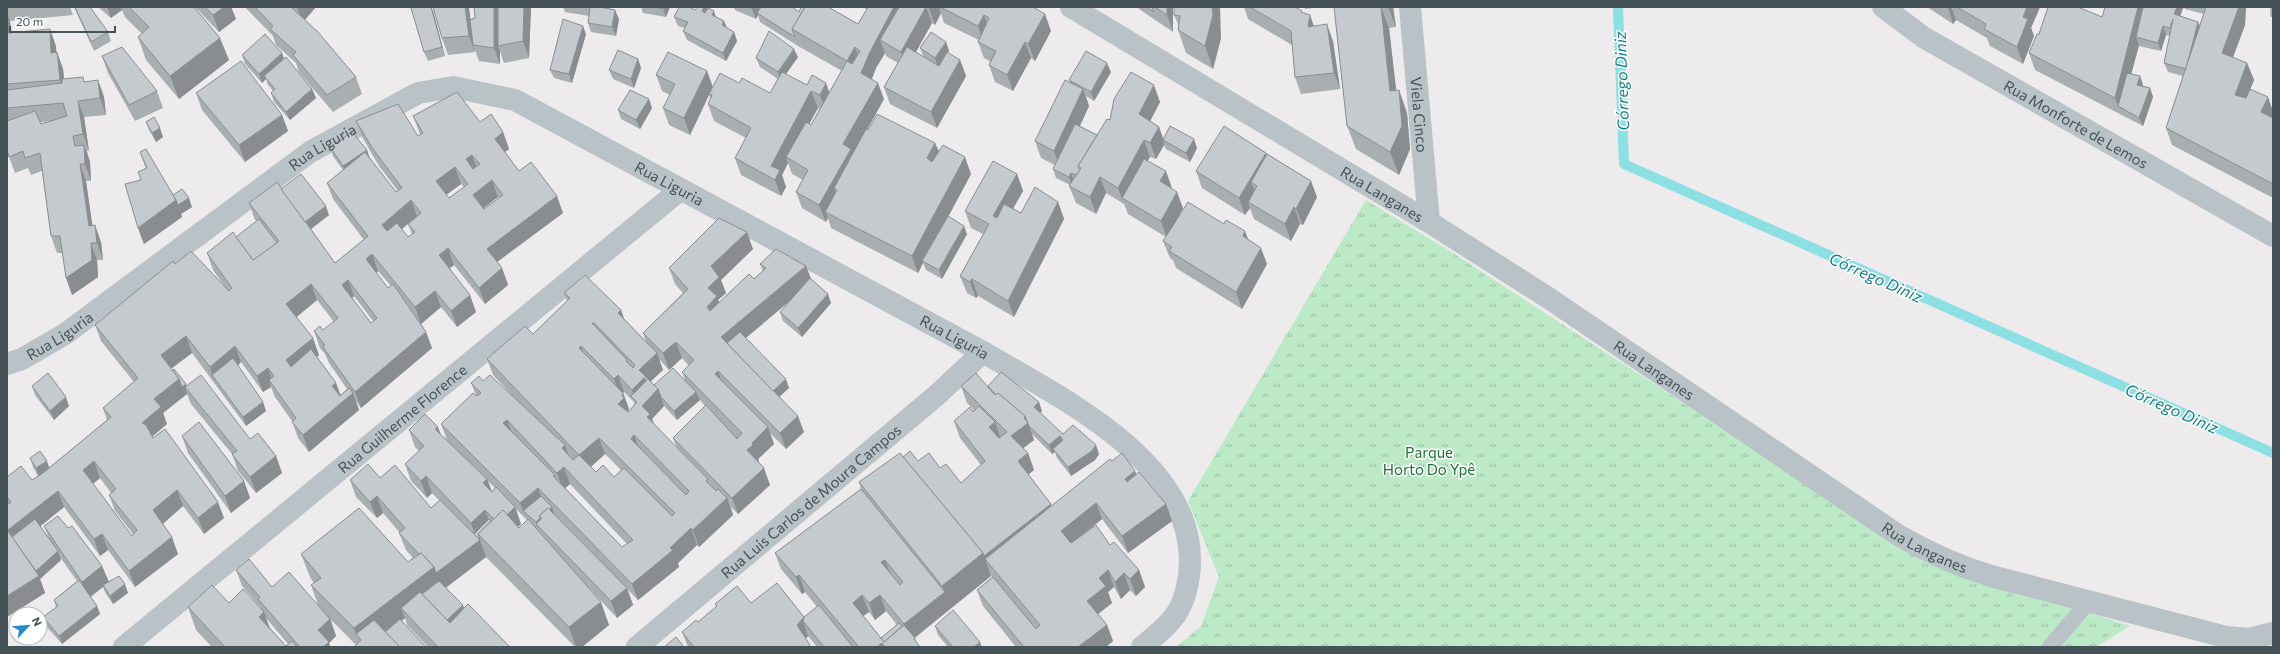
<svg xmlns="http://www.w3.org/2000/svg" width="2280" height="654" font-family="Commissioner,sans-serif">
	<style>
		.park { fill: url(#park-tufts) }
		.lines { fill: none; stroke-linecap: round; stroke-linejoin: round }
		.stream { stroke: #8cdfe3; stroke-width: 10 }
		.service { stroke: #b8c2c7; stroke-width: 16 }
		.minor { stroke: #b8c2c7; stroke-width: 22 }
		.wall { fill: #a9aeb1; fill-rule: evenodd }
		.shaded-wall { fill: #8a8d90 }
		.building { fill: #c5cace; stroke: #8a8d90; fill-rule: evenodd }
		.labels { text-anchor: middle; dominant-baseline: central; stroke-width: 3; stroke-linejoin: round; paint-order: stroke }
		.street-label { font-size: 15px; fill: #455257; stroke: #fff }
		.park-label { font-size: 15px; fill: #1e7139; stroke: #fff }
		.water-label { font-size: 16px; font-style: italic; fill: #177f84; stroke: #fff }
	</style>
	<defs>
		<pattern id="park-tufts" width="24" height="20" patternUnits="userSpaceOnUse"><rect width="24" height="20" fill="#bce9c6"/><path d="M3 7l-1-3M5 7V3M7 7l1-3M15 17l-1-3M17 17v-4M19 17l1-3" fill="none" stroke="#9bbfa4"/></pattern>
	</defs>
	<rect width="100%" height="100%" fill="#eeebec"/>
	<polygon class="park" points="1366,200 1453,253 1923,559 2130,626 2096,647 1176,647 1201,626 1219,577 1188,501"/>
	<g class="lines">
		<polyline class="stream" points="1618,7 1624,164 2273,453"/>
		<polyline class="service" points="2050,647 2089,601"/>
		<g class="minor">
			<path id="s1" d="M1071,7L1429,222L1547,297L1898,535C1929,553 1958,566 1991,576L2226,637L2249,639L2273,633"/>
			<path id="s2" d="M1410,7L1429,222"/>
			<path id="s3" d="M1883,7L1923,37L2273,236"/>
			<path id="s4" d="M7,364L22,359L65,334L310,152L418,93L453,87L515,100L983,352C1059,397 1191,460 1190,561C1190,579 1185,604 1173,618C1165,629 1152,638 1142,647"/>
			<path id="s5" d="M124,647L680,190"/>
			<path id="s6" d="M637,647L937,395L983,352"/>
		</g>
	</g>
	<g class="wall">
		<path d="M7,7H70L73,15L10,21L11,33L56,46V52H57L63,69L64,79L85,82L98,80L104,97L106,115L84,117L89,151H87L90,162L91,181H86L92,226L101,242L103,260H97L98,277L72,295L62,253H57L51,236L42,171L31,175L28,168L15,173L7,151ZM50,121L41,124L40,122H44Z"/>
		<polygon points="74,7 90,7 108,32 111,41 94,51"/>
		<polygon points="98,7 194,7 229,60 179,99 146,60 138,37 142,34 125,17 122,10 111,18"/>
		<polygon points="195,7 231,7 236,19 219,32"/>
		<polygon points="245,7 316,7 305,20 356,77 362,94 333,112 299,72 296,63 276,45 273,36"/>
		<polygon points="474,7 531,7 529,58 504,63 500,51 500,64 479,61 475,50 475,52 448,55 442,38 470,19 475,18"/>
		<polygon points="563,7 600,7 619,19 616,36 591,32 588,23 589,16 565,12"/>
		<polygon points="641,7 670,7 666,17 643,13"/>
		<polygon points="707,7 708,9 716,17 724,21 727,28 734,32 737,41 726,61 687,40 683,31 685,28 678,26 674,17 695,10"/>
		<path d="M734,7H792L799,12L858,24L867,9L860,7H1033L1051,31L1035,61L1031,58L1013,91L995,82L989,65L991,62L984,58L978,42L979,40L944,23L941,13L935,25L932,23L916,52L923,56L920,48L946,42L949,51L948,53L960,60L966,76L937,128L890,104L884,87L898,63L886,56L885,53L876,68L872,79L884,99L867,129L935,143L939,151L971,174L948,217L967,234L942,279L926,270L923,263L918,273L831,228L828,218L826,222L802,208L796,192L803,180L792,174L788,163L782,175L786,187L781,196L741,175L735,158L746,138L714,121L708,104L711,99L709,95L690,135L669,125L663,108L670,95L662,91L656,75L707,71L713,87L739,83L770,93L778,79L760,67L756,58L798,57L786,74L807,85L830,92L842,71L798,46L760,22L758,15L756,19L735,10ZM818,108L820,109L811,125L809,124Z"/>
		<polygon points="1138,7 1173,7 1173,32 1139,9"/>
		<polygon points="1174,7 1221,38 1213,69 1186,53 1178,30 1179,26 1174,15"/>
		<polygon points="1244,7 1295,7 1303,13 1314,26 1333,41 1340,89 1301,94 1295,77 1292,45 1248,19"/>
		<polygon points="1304,7 1321,7 1305,9"/>
		<polygon points="1334,7 1393,7 1396,27 1389,28 1396,91 1399,90 1407,113 1410,149 1399,175 1356,149 1347,126"/>
		<polygon points="1927,7 2040,7 2031,28 2034,36 2023,64 1990,46 1987,38 1956,20 1953,24"/>
		<polygon points="2048,7 2080,7 2080,8 2102,17 2105,7 2183,7 2183,8 2180,16 2198,22 2200,25 2204,14 2185,9 2185,7 2246,7 2245,25 2233,58 2247,63 2254,80 2250,89 2273,116 2272,118 2273,118 2273,198 2172,145 2166,128 2183,76 2168,72 2164,63 2170,36 2166,35 2161,51 2139,46 2139,45 2131,74 2140,76 2143,85 2142,86 2150,88 2153,97 2143,126 2035,70 2029,53 2039,34"/>
		<polygon points="433,11 445,56 428,61 424,52"/>
		<polygon points="586,34 572,83 554,78 550,70"/>
		<polygon points="282,53 284,59 312,89 316,98 290,120 274,102 271,93 273,91 268,85 266,79 262,83 245,64 242,55"/>
		<polygon points="102,56 157,91 163,108 135,121 108,73"/>
		<polygon points="638,59 641,68 634,88 613,79 609,70"/>
		<polygon points="1111,72 1094,101 1086,96 1089,106 1080,126 1097,135 1110,120 1160,102 1150,121 1159,127 1163,138 1197,148 1190,162 1166,149 1164,145 1156,159 1150,157 1147,161 1171,188 1183,208 1174,225 1249,240 1267,264 1242,309 1176,268 1173,260 1170,258 1163,241 1166,237 1128,214 1124,204 1106,193 1096,214 1076,203 1069,186 1070,185 1056,178 1053,169 1055,165 1041,158 1035,141 1071,83 1069,80"/>
		<polygon points="196,93 282,115 288,131 245,162 202,110"/>
		<polygon points="652,108 640,129 621,119 618,110"/>
		<path d="M413,116L480,122L503,132L509,149L505,152L519,171L563,213L497,262L502,268L508,285L485,304L454,265L450,268L476,312L457,327L441,307L421,324L426,332L432,348L361,408L356,401L359,410L309,452L298,438L292,421L275,397L271,387L263,392L241,362L238,366L263,402L266,411L246,426L192,353L171,368L187,386L250,439L276,456L282,473L256,493L238,471L232,454L191,404L187,394L163,413L167,424L152,437L153,438L224,518L204,534L183,506L163,524L178,554L135,587L108,550L100,556L64,507L40,526L49,538L44,526L68,528L102,566L108,582L128,593L113,604L106,594L103,587L91,597L97,606L100,614L62,644L46,626L43,617L56,607L54,600L77,581L60,557L61,560L40,579L45,593L7,617V477L32,480L38,476L33,467L30,458L50,467L107,420L103,408L134,382L101,341L95,325L175,264L225,287L213,270L207,253L236,237L257,221L255,220L249,203L281,189L329,215L311,229L335,263L364,240L333,199L327,183L343,170L333,156L330,147L367,150L369,157L396,192L398,191L379,166L362,137L356,121L418,136L420,134ZM461,184L464,187L449,198L446,195ZM498,197L499,198L484,209L483,208ZM408,224L412,234L408,237L402,229ZM378,271L391,286L388,288L376,273ZM354,296L373,321L371,323L352,298ZM317,300L334,322L323,330L314,331L320,348L325,354L329,363L347,389L340,396L336,383L317,357L319,355L296,317ZM100,478L111,493L109,495L115,511L133,534L132,536L93,484Z"/>
		<polygon points="146,122 163,137 156,142 149,130"/>
		<polygon points="140,152 173,195 192,207 181,214 182,217 144,244 138,228 141,180 146,169"/>
		<polygon points="1266,153 1267,155 1317,197 1303,225 1300,224 1291,241 1254,219 1250,208 1245,215 1202,188 1196,171"/>
		<polygon points="1017,174 1023,191 1013,208 1021,213 1058,202 1064,219 1014,317 978,296 976,298 967,293 960,276 983,234 971,228 965,211"/>
		<path d="M753,249L721,280L726,293L718,300L719,302L754,279L763,271L760,264L806,266L811,279L831,303L802,337L783,321L780,312L789,302L746,338L789,388L779,397L804,432L786,449L770,433L774,444L758,459L759,461L758,462L770,485L738,514L731,507L733,515L699,547L697,545L678,563L679,567L638,600L627,589L633,605L617,618L590,589L609,625L582,647H575L486,557L446,588L464,608L510,647H428L407,625L405,618L402,621L356,645L331,620L336,636L329,643L330,647H212L196,630L188,607L229,603L262,610L261,608L242,586L236,570L272,587L318,605L311,585L314,583L310,577L301,554L408,562L413,558L406,550L399,533H400L383,513L377,518L356,497L350,480L380,478L431,508L440,501L432,493L427,498L411,481L405,464L419,451L415,447L409,430L440,434L447,440L441,424L476,395L471,383L483,381L512,395L493,375L487,359L533,334L567,301L564,293L621,310L624,319L646,342L643,333L683,293L675,284L669,268ZM682,358L689,366L682,372L685,380L654,385L651,381L663,370L659,359L669,370ZM623,392H624L634,402V405L629,411L628,410L629,409ZM700,400L705,406L673,438L677,448L654,424L652,419L664,406L677,420ZM605,454L621,470L614,477L596,472L591,467ZM488,481L495,488L492,492V491ZM570,484L627,544L622,547L565,488ZM516,509L527,520L519,528L518,527L521,524ZM266,618L288,644L286,646L270,628Z"/>
		<polygon points="32,386 69,406 54,420 35,395"/>
		<path d="M961,386H988L1042,411L1040,413L1063,434L1099,454L1095,460L1071,476L1057,458L1055,452L1052,454L1032,434L1034,440L1023,448L1028,453L1034,470L1028,474L1052,506L1112,461L1135,471L1136,475L1166,504L1172,521L1128,553L1102,519L1085,533L1110,545L1139,570L1145,587L1136,596L1130,590L1121,599L1114,587L1108,592L1112,603L1098,614L1107,625L1113,641L1106,647H1016L983,606L977,590L992,577L990,573L991,576L915,638L917,643L920,647H817L808,636L806,639L811,647H688L682,632L698,622L716,607L715,604L751,603L804,617L817,607L805,592L802,594L781,569L775,553L861,489L859,482L903,457L918,461L940,468L961,483L981,465L960,438L954,421L974,410L967,403ZM886,611L897,625L881,638L863,616L869,612L875,620Z"/>
		<polygon points="182,436 244,481 250,498 231,513 188,453"/>
		<polygon points="935,626 982,647 948,647 938,635"/>
	</g>
	<g class="shaded-wall">
		<polygon points="107,7 121,7 122,10 111,18"/>
		<polygon points="224,7 231,7 236,19 219,32 213,15"/>
		<polygon points="297,7 316,7 302,23"/>
		<polygon points="431,7 433,11 445,56 442,47"/>
		<polygon points="465,7 469,7 474,45 473,45 475,52 469,36"/>
		<polygon points="494,7 500,7 498,46 500,51 500,64 494,48"/>
		<polygon points="524,7 531,7 529,58 523,41"/>
		<polygon points="664,7 670,7 666,17 663,9"/>
		<polygon points="704,7 707,7 709,13 705,20 702,11"/>
		<polygon points="751,7 762,7 757,13 758,15 756,19"/>
		<polygon points="894,7 899,7 880,40 885,53 876,68 867,90 861,73 870,52"/>
		<polygon points="926,7 932,23 907,68 901,52"/>
		<polygon points="929,7 939,7 941,13 935,25 929,8"/>
		<polygon points="1167,7 1173,7 1173,32 1167,15"/>
		<polygon points="1212,7 1220,7 1221,38 1213,69 1205,46"/>
		<polygon points="1381,7 1389,28 1399,114 1390,91"/>
		<polygon points="1388,7 1393,7 1396,27"/>
		<polygon points="1948,7 1951,7 1956,20 1953,24"/>
		<polygon points="2027,7 2040,7 2031,28 2034,36 2023,64 2017,47 2023,17"/>
		<polygon points="2138,7 2148,7 2136,37 2139,45 2122,109 2118,106 2115,98"/>
		<polygon points="2177,7 2183,7 2183,8 2178,23 2174,14"/>
		<polygon points="2239,7 2246,7 2245,25 2228,70 2222,53"/>
		<polygon points="615,10 619,19 616,36 612,27"/>
		<polygon points="714,11 717,20 712,15"/>
		<polygon points="7,14 10,21 14,50 8,33 7,27"/>
		<polygon points="1045,14 1051,31 1035,61 1028,44"/>
		<polygon points="984,15 990,32 984,43 978,26"/>
		<polygon points="1310,15 1316,32 1308,27"/>
		<polygon points="724,21 728,30 722,25"/>
		<polygon points="2198,22 2202,30 2186,69"/>
		<polygon points="1327,24 1333,41 1340,89 1334,73"/>
		<polygon points="583,26 586,34 572,83 569,74"/>
		<polygon points="2163,26 2166,35 2161,51 2158,43"/>
		<polygon points="50,29 56,46 57,69 51,53"/>
		<polygon points="734,32 737,41 726,61 723,53"/>
		<polygon points="220,38 229,60 179,99 170,76"/>
		<polygon points="946,42 949,51 938,67 935,58"/>
		<polygon points="1025,42 1031,58 1013,91 1007,75"/>
		<polygon points="855,47 861,64 853,78 847,61"/>
		<polygon points="794,49 798,57 781,81 778,72"/>
		<polygon points="57,52 63,69 66,96 60,80"/>
		<polygon points="282,53 285,62 264,76 266,79 262,83 259,74"/>
		<polygon points="638,59 641,68 634,88 631,79"/>
		<polygon points="960,60 966,76 937,128 931,112"/>
		<polygon points="1107,63 1111,72 1094,101 1091,92"/>
		<polygon points="2247,63 2254,80 2241,112 2235,95"/>
		<polygon points="707,71 713,88 709,94 709,95 690,135 684,118"/>
		<polygon points="2140,76 2143,85 2140,94 2137,85"/>
		<polygon points="98,80 104,97 106,115 100,98"/>
		<polygon points="826,83 832,100 826,112 820,95"/>
		<polygon points="878,83 884,99 853,155 837,190 834,188 838,200 825,212 828,218 826,222 819,205 843,144"/>
		<polygon points="1154,85 1160,102 1145,131 1139,114"/>
		<polygon points="2150,88 2153,97 2143,126 2139,118"/>
		<polygon points="312,89 316,98 290,120 286,112"/>
		<polygon points="1083,89 1089,106 1060,168 1054,151"/>
		<polygon points="1399,90 1407,113 1410,149 1399,175 1390,152"/>
		<polygon points="811,91 818,108 790,159 786,157 788,163 782,175 786,187 781,196 775,180 771,166"/>
		<polygon points="2268,97 2273,111 2273,116 2267,129 2261,112"/>
		<polygon points="649,99 652,108 640,129 636,120"/>
		<polygon points="78,101 84,117 89,151 83,134"/>
		<polygon points="282,115 288,131 245,162 239,145"/>
		<polygon points="1159,127 1164,141 1163,140 1164,145 1156,159 1150,143"/>
		<polygon points="160,128 163,137 156,142 152,133"/>
		<polygon points="503,132 509,149 501,155 495,139"/>
		<polygon points="1194,139 1197,148 1190,162 1186,153"/>
		<polygon points="1144,140 1150,157 1126,200 1122,198 1118,188"/>
		<polygon points="935,143 942,160 933,175 927,158"/>
		<polygon points="84,145 90,162 91,181 85,164"/>
		<polygon points="367,150 370,159 347,175 343,166"/>
		<polygon points="1266,153 1272,170 1257,186 1251,182 1257,196 1248,202 1250,208 1245,215 1239,198"/>
		<polygon points="472,155 478,171 472,176 466,159"/>
		<polygon points="965,157 971,174 924,262 922,261 923,263 918,273 912,256"/>
		<polygon points="80,164 86,181 95,243 89,226"/>
		<polygon points="455,167 461,184 442,198 436,181"/>
		<polygon points="1166,171 1172,188 1160,181"/>
		<polygon points="1071,173 1074,182 1072,186 1069,177"/>
		<polygon points="1017,174 1023,191 1000,232 993,216"/>
		<polygon points="1100,177 1106,193 1096,214 1090,197"/>
		<polygon points="492,180 498,197 479,212 473,195"/>
		<polygon points="1311,181 1317,197 1303,225 1296,209"/>
		<polygon points="1177,192 1183,208 1167,238 1161,221"/>
		<polygon points="557,196 563,213 493,265 487,249"/>
		<polygon points="189,198 192,207 181,214 182,217 144,244 138,228 176,200"/>
		<polygon points="411,200 417,216 388,241 382,225"/>
		<polygon points="1058,202 1064,219 1014,317 1008,301"/>
		<polygon points="326,206 329,215 307,232 304,223"/>
		<polygon points="1294,207 1300,224 1291,241 1285,224"/>
		<polygon points="95,225 101,242 103,260 97,243"/>
		<polygon points="964,226 967,234 942,279 939,270"/>
		<polygon points="1245,231 1251,247 1243,236"/>
		<polygon points="747,232 753,249 721,280 726,293 718,300 723,313 713,323 707,307 708,288 711,266"/>
		<polygon points="91,243 97,260 98,277 72,295 66,278"/>
		<polygon points="448,248 454,265 445,272 439,255"/>
		<polygon points="1261,248 1267,264 1242,309 1236,292"/>
		<polygon points="372,254 378,271 372,276 366,259"/>
		<polygon points="806,266 812,282 730,351 721,337"/>
		<polygon points="502,268 508,285 485,304 479,288"/>
		<polygon points="972,279 978,296 976,298 970,282"/>
		<polygon points="348,280 354,296 348,302 342,285"/>
		<polygon points="311,284 317,300 292,321 286,304"/>
		<polygon points="435,291 441,307 421,324 415,307"/>
		<polygon points="828,294 831,303 802,337 798,328"/>
		<polygon points="470,295 476,312 457,327 451,311"/>
		<polygon points="621,310 627,327 618,313"/>
		<polygon points="426,332 432,348 361,408 355,392"/>
		<polygon points="186,336 192,353 167,372 161,355"/>
		<polygon points="313,338 319,355 292,377 286,360"/>
		<polygon points="676,342 682,358 669,370 663,353"/>
		<polygon points="235,346 241,362 218,382 212,375 210,367"/>
		<polygon points="581,346 587,363 579,348"/>
		<polygon points="657,353 663,370 648,384 647,380 644,378 650,394 637,402 635,400 632,390 639,370"/>
		<polygon points="268,368 274,385 269,380 271,387 263,392 257,376"/>
		<polygon points="718,371 724,388 715,374"/>
		<polygon points="618,375 624,392 620,395 614,379"/>
		<polygon points="179,379 186,384 189,392 185,387 187,394 163,413 167,424 148,440 142,423 154,399"/>
		<polygon points="786,379 789,388 776,400 772,391"/>
		<polygon points="336,383 342,399 332,386"/>
		<polygon points="658,389 664,406 652,419 657,431 653,434 642,406"/>
		<polygon points="696,392 700,400 677,420 674,411"/>
		<polygon points="353,393 359,410 309,452 303,435"/>
		<polygon points="623,393 629,409 628,410 630,414 618,404 622,395"/>
		<polygon points="66,397 69,406 54,420 50,411"/>
		<polygon points="263,402 266,411 246,426 243,417"/>
		<polygon points="1039,402 1042,411 1037,416 1034,407"/>
		<polygon points="798,416 804,432 786,449 780,433"/>
		<polygon points="1025,416 1028,423 1034,440 1017,453 1011,436"/>
		<polygon points="507,420 513,436 503,423"/>
		<polygon points="995,422 1001,439 995,443 989,427"/>
		<polygon points="438,427 444,443 435,429"/>
		<polygon points="768,427 774,444 758,459 759,461 753,467 747,450 752,443"/>
		<polygon points="634,435 640,452 631,439"/>
		<polygon points="1060,436 1063,445 1053,449 1055,452 1052,454 1049,445"/>
		<polygon points="599,438 605,454 585,472 579,455"/>
		<polygon points="565,445 571,462 562,448"/>
		<polygon points="1096,445 1099,454 1095,460 1071,476 1068,467"/>
		<polygon points="1028,453 1034,470 1024,478 1018,461"/>
		<polygon points="276,456 282,473 256,493 250,477"/>
		<polygon points="47,461 50,470 39,477 36,468"/>
		<polygon points="94,461 100,478 89,487 83,470"/>
		<polygon points="564,467 570,484 563,490 557,473"/>
		<polygon points="764,468 770,485 738,514 732,498"/>
		<polygon points="1135,471 1141,487 1131,496 1125,479"/>
		<polygon points="426,476 432,493 427,498 421,481"/>
		<polygon points="487,479 493,495 483,483"/>
		<polygon points="244,481 250,498 231,513 225,496"/>
		<polygon points="538,488 544,505 523,511 520,503"/>
		<polygon points="177,490 183,506 159,527 153,510"/>
		<polygon points="58,491 64,507 16,546 8,530"/>
		<polygon points="377,496 383,513 377,518 370,502"/>
		<polygon points="727,498 733,515 699,547 693,530"/>
		<polygon points="218,502 224,518 204,534 198,518"/>
		<polygon points="1096,503 1102,519 1067,547 1061,531"/>
		<polygon points="1051,504 1057,521 985,559 991,576 910,641 904,624 945,592 942,586 983,553"/>
		<polygon points="1166,504 1172,521 1128,553 1122,536"/>
		<polygon points="515,507 521,524 493,550 498,523"/>
		<polygon points="552,507 555,516 542,518"/>
		<polygon points="485,510 491,526 478,534 477,540 471,523"/>
		<polygon points="540,518 543,527 536,524 536,522"/>
		<polygon points="691,528 697,545 678,563 679,567 638,600 632,584"/>
		<polygon points="102,534 108,550 100,556 94,539"/>
		<polygon points="172,537 178,554 135,587 129,571"/>
		<polygon points="480,540 486,557 425,603 401,608 405,618 367,647 356,634 354,628 434,567"/>
		<polygon points="58,551 61,560 40,579 45,593 7,617 7,596"/>
		<polygon points="885,560 891,576 881,562"/>
		<polygon points="102,566 109,582 103,585 103,587 88,598 82,582"/>
		<polygon points="1108,570 1114,587 1108,592 1112,603 1093,618 1087,601 1099,578"/>
		<polygon points="1139,570 1145,587 1136,596 1130,579"/>
		<polygon points="1124,573 1130,590 1121,599 1115,582"/>
		<polygon points="799,575 805,592 802,594 796,577"/>
		<polygon points="125,584 128,593 113,604 110,596"/>
		<polygon points="627,588 633,605 617,618 611,601"/>
		<polygon points="862,595 869,612 859,619 853,603"/>
		<polygon points="880,595 886,611 875,620 869,603"/>
		<polygon points="601,602 609,625 582,647 576,647 569,627"/>
		<polygon points="463,605 466,614 448,631 444,622"/>
		<polygon points="97,606 100,614 62,644 59,636"/>
		<polygon points="264,612 272,635 259,617"/>
		<polygon points="804,617 803,621 808,636 803,642 797,625"/>
		<polygon points="330,619 336,636 329,643 330,647 323,647 318,630"/>
		<polygon points="1107,625 1113,641 1106,647 1078,647"/>
		<polygon points="980,642 982,647 974,647"/>
		<polygon points="882,643 883,647 877,647"/>
	</g>
	<g class="building">
		<polygon points="75,7 90,7 108,32 91,42"/>
		<polygon points="129,7 194,7 220,38 170,76 138,37 149,27"/>
		<polygon points="205,7 224,7 213,15"/>
		<polygon points="255,7 291,7 318,32 356,77 327,95 293,55 296,52 270,29 273,26"/>
		<polygon points="414,7 431,7 442,47 424,52 411,8"/>
		<polygon points="433,7 465,7 469,36 442,38"/>
		<polygon points="474,7 494,7 494,48 473,45 470,20 475,18"/>
		<polygon points="498,7 524,7 523,41 498,46"/>
		<polygon points="590,7 600,7 615,10 612,27 588,23"/>
		<polygon points="656,7 664,7 663,9"/>
		<polygon points="679,7 689,7 695,10 697,7 704,7 702,11 705,13 708,8 714,11 712,15 724,21 722,25 734,32 723,53 683,31 688,22 674,17"/>
		<polygon points="761,7 792,7 799,12 801,7 805,7 792,29 795,37 757,13"/>
		<path d="M805,7H828L858,24L868,7H894L870,52L861,73L878,83L843,144L851,149L819,205L796,192L808,170L786,157L806,122L811,125L847,61L792,29ZM855,47L860,51L852,64L847,61Z"/>
		<polygon points="899,7 926,7 901,52 880,40"/>
		<polygon points="940,7 1033,7 1045,14 1028,44 1025,42 1007,75 989,65 996,51 978,42 989,18 984,15 978,26"/>
		<polygon points="1147,7 1152,7 1154,12"/>
		<polygon points="1155,7 1167,7 1167,15"/>
		<polygon points="1174,7 1212,7 1213,15 1205,46 1178,30 1180,16 1174,15"/>
		<polygon points="1250,7 1295,7 1302,11 1301,12 1310,15 1308,27 1327,24 1334,73 1295,77 1291,31"/>
		<polygon points="1334,7 1381,7 1390,91 1399,90 1402,126 1390,152 1347,126"/>
		<polygon points="1957,7 2027,7 2023,17 2028,19 2017,47 1984,29 1986,24"/>
		<polygon points="2048,7 2078,7 2102,17 2105,7 2138,7 2115,98 2029,53 2037,34 2039,34"/>
		<polygon points="2143,7 2177,7 2174,14 2198,22 2186,69 2164,63 2173,19 2170,28 2163,26 2158,43 2136,37"/>
		<polygon points="2206,7 2239,7 2222,53 2247,63 2235,95 2246,98 2250,89 2268,97 2261,112 2273,118 2273,184 2166,128"/>
		<polygon points="2271,7 2273,7 2273,17 2271,16"/>
		<polygon points="563,19 583,26 569,74 550,70"/>
		<polygon points="7,27 8,33 50,29 51,53 57,52 60,80 7,84"/>
		<polygon points="769,31 794,49 778,72 756,58"/>
		<polygon points="931,32 946,42 935,58 920,48"/>
		<polygon points="265,34 282,53 259,74 242,55"/>
		<polygon points="122,47 157,91 129,105 102,56"/>
		<polygon points="907,47 939,66 947,52 960,60 931,112 884,87"/>
		<polygon points="618,50 638,59 631,79 609,70"/>
		<polygon points="1086,51 1107,63 1091,92 1069,80"/>
		<polygon points="668,52 707,71 684,118 663,108 675,84 656,75"/>
		<polygon points="286,57 312,89 286,112 271,93 275,89 264,76"/>
		<polygon points="241,61 282,115 239,145 196,93"/>
		<polygon points="782,72 807,85 812,75 826,83 820,95 811,91 771,166 780,170 775,180 735,158 751,128 708,104 712,95 709,94 720,73 739,83 742,78 770,93"/>
		<polygon points="1131,72 1154,85 1139,114 1159,127 1150,143 1144,140 1118,188 1100,177 1090,197 1069,186 1081,168 1078,166 1107,119 1110,120 1114,99"/>
		<polygon points="2127,73 2140,76 2137,85 2150,88 2139,118 2118,106"/>
		<polygon points="83,77 84,82 98,80 100,98 78,101 83,134 73,136 75,146 84,145 85,164 80,164 89,226 95,225 97,243 91,243 92,260 66,278 60,236 51,236 40,153 25,158 23,151 9,157 7,150 7,121 35,111 41,124 67,116 63,103 7,108 7,90 62,83 62,79"/>
		<polygon points="1065,80 1083,89 1054,151 1035,141"/>
		<polygon points="630,90 649,99 636,120 618,110"/>
		<path d="M457,92L480,122L491,114L503,132L495,139L519,171L531,162L557,196L487,249L502,268L479,288L448,248L439,255L470,295L451,311L435,291L415,307L372,254L366,259L388,288L393,284L426,332L355,392L323,347L325,345L314,331L320,326L323,330L338,318L311,284L286,304L313,338L286,360L291,367L311,349L336,383L332,386L340,396L349,388L353,393L303,435L292,422L296,418L269,380L274,376L268,368L257,376L235,346L210,367L186,336L161,355L179,379L154,399L161,407L142,423L146,425L153,438L165,429L218,502L198,518L177,490L153,510L172,537L129,571L102,534L94,539L58,491L8,530L7,529V505L11,502L7,497V477L21,466L32,480L43,473L111,417L103,408L138,378L95,325L173,261L175,264L191,251L229,291L232,288L207,253L233,232L253,260L279,241L249,203L277,182L335,263L368,236L327,183L365,152L396,192L402,188L373,149L356,121L398,104L418,136L423,133L413,116ZM472,155L480,164L473,169L466,159ZM455,167L468,184L449,198L436,181ZM492,180L503,195L484,209L473,195ZM411,200L421,213L408,224L415,232L408,237L397,223L387,231L382,225ZM348,280L377,318L371,323L342,285ZM94,461L116,489L109,495L137,530L132,536L83,470Z"/>
		<polygon points="877,114 935,143 927,158 932,162 943,145 965,157 912,256 825,212 837,190 834,188 866,129 868,130"/>
		<polygon points="154,117 160,128 152,133 146,122"/>
		<polygon points="1075,124 1097,135 1078,166 1080,170 1076,175 1071,173 1069,177 1053,169"/>
		<polygon points="1170,126 1194,139 1186,153 1163,140"/>
		<polygon points="1224,126 1266,153 1239,198 1196,171"/>
		<polygon points="352,132 367,150 343,166 330,147"/>
		<polygon points="146,149 176,200 138,228 125,184 141,180 138,172 147,168 140,152"/>
		<polygon points="1267,154 1311,181 1296,209 1294,207 1285,224 1248,202 1257,186 1251,182"/>
		<polygon points="1144,159 1166,171 1160,181 1177,192 1161,221 1122,198"/>
		<polygon points="993,161 1017,174 993,216 997,218 1004,204 1021,213 1035,187 1058,202 1008,301 972,279 970,282 960,276 989,224 965,211"/>
		<polygon points="301,174 326,206 305,222 281,189"/>
		<polygon points="182,189 189,198 178,205 176,200 173,195"/>
		<polygon points="1188,202 1224,224 1226,220 1245,231 1243,236 1261,248 1236,292 1169,251 1172,247 1163,241"/>
		<polygon points="948,216 964,226 939,270 922,261"/>
		<polygon points="719,218 747,232 711,266 719,277 708,288 717,296 707,307 710,311 749,274 754,279 766,268 760,264 776,249 806,266 721,337 798,416 780,433 718,371 715,374 768,427 752,443 753,445 747,450 764,468 732,498 673,438 706,405 737,439 742,433 682,372 694,360 676,342 663,353 643,333 688,289 669,268"/>
		<polygon points="259,219 277,243 253,260 236,237"/>
		<path d="M585,275L621,310L618,313L657,353L639,370L658,389L642,406L650,414L647,417L708,479L706,481L716,491L718,489L727,498L693,530L691,528L670,548L673,550L632,584L538,488L520,503L441,424L473,393L477,396L481,393L471,383L479,376L483,381L490,375L565,445L562,448L573,460L579,455L487,359L525,326L533,334L570,298L564,293ZM592,323H594L635,365L633,368L626,361L627,360ZM581,346L614,379L618,375L632,390L644,378L647,380L631,396L637,402L628,412L618,404L624,398L622,395L623,393L579,348ZM507,420L557,473L564,467L633,540L622,547L553,476L555,475L503,423ZM634,435L689,491L686,495L631,439ZM599,438L675,513L672,516L624,468L614,477L603,465L596,472L579,455Z"/>
		<polygon points="810,278 828,294 798,328 780,312"/>
		<polygon points="740,332 786,379 773,391 727,343"/>
		<polygon points="233,358 263,402 243,417 212,375"/>
		<polygon points="673,368 696,392 674,411 661,397 658,389 654,385"/>
		<polygon points="174,369 186,384 182,387 179,379 173,370"/>
		<polygon points="1001,372 1039,402 1034,407 1063,434 1073,425 1096,445 1092,451 1068,467 1053,449 1063,440 1060,436 1049,445 1029,426 1025,416 998,393 996,395 988,386"/>
		<polygon points="48,373 66,397 50,411 32,386"/>
		<polygon points="976,373 993,393 996,395 998,393 1025,416 1024,418 1028,423 1011,436 1028,453 1018,461 1051,504 984,556 983,553 903,457 910,451 918,461 929,453 940,468 946,464 961,483 985,461 954,421 970,407 973,412 979,406 995,422 989,427 999,438 1007,432 961,386"/>
		<polygon points="201,375 250,439 258,433 276,456 250,477 232,454 237,451 185,387"/>
		<polygon points="425,414 438,427 435,429 487,479 483,483 492,492 496,487 515,507 507,515 503,510 494,519 485,510 471,523 426,476 421,481 405,464 424,446 409,430"/>
		<polygon points="199,422 244,481 225,496 182,436"/>
		<polygon points="40,451 47,461 36,468 30,458"/>
		<polygon points="900,453 983,553 942,586 859,482"/>
		<polygon points="1122,453 1135,471 1125,479 1127,482 1139,472 1166,504 1122,536 1096,503 1061,531 1071,543 1096,525 1110,545 1114,542 1139,570 1130,579 1124,573 1115,582 1108,570 1099,578 1106,586 1087,601 1107,625 1078,647 1024,647 977,590 993,577 1036,629 1040,625 985,559 1110,459 1112,461"/>
		<polygon points="368,464 380,478 395,465 431,508 440,500 480,540 436,573 434,567 421,553 419,554 399,533 405,528 377,496 370,502 350,480"/>
		<path d="M861,489L945,592L904,624L880,595L869,603L862,595L853,603L884,642L904,625L915,638L914,639L920,647H885L882,643L877,647H859L799,575L796,577L775,553ZM885,560L903,582L900,585L881,562Z"/>
		<polygon points="541,496 552,507 549,510 548,508 539,516 540,518 536,522 523,511"/>
		<polygon points="359,508 408,562 421,553 434,567 354,628 311,585 321,578 301,554"/>
		<polygon points="548,508 627,588 611,601 536,524 542,518 539,516"/>
		<polygon points="503,510 519,528 528,519 601,602 569,627 478,534"/>
		<polygon points="58,516 68,528 72,526 102,566 82,582 44,526"/>
		<polygon points="35,519 58,551 36,571 12,537"/>
		<polygon points="489,519 491,521 478,534 480,540 474,534"/>
		<polygon points="7,531 8,531 39,576 7,596"/>
		<polygon points="249,559 272,587 289,572 330,619 318,630 329,642 323,647 300,647 258,599 260,597 236,570"/>
		<polygon points="119,576 125,584 110,596 103,585"/>
		<polygon points="79,580 97,606 59,636 43,617 58,606 54,600"/>
		<polygon points="439,581 463,605 447,620 422,594"/>
		<polygon points="777,583 804,617 819,605 853,647 824,647 803,621 804,617 797,625 810,645 808,647 694,647 682,632 696,620 698,622 717,606 715,604 737,586 751,603"/>
		<polygon points="212,585 229,603 243,589 264,612 259,617 286,646 292,641 297,647 225,647 188,607"/>
		<polygon points="420,592 450,623 468,604 510,647 438,647 401,608"/>
		<polygon points="953,610 980,642 974,647 953,647 935,626"/>
		<polygon points="400,619 426,647 400,647 385,632"/>
		<polygon points="374,620 400,647 354,647 361,640 356,634"/>
		<polygon points="899,623 902,626 884,642 881,638"/>
		<polygon points="676,637 684,647 664,647"/>
	</g>
	<g class="labels">
		<g class="street-label">
			<text stroke="none"><textPath href="#s2" startOffset="108">Viela Cinco</textPath></text>
			<text stroke="none"><textPath href="#s3" startOffset="226">Rua Monforte de Lemos</textPath></text>
			<text stroke="none"><textPath href="#s4" startOffset="384">Rua Liguria</textPath></text>
			<text stroke="none"><textPath href="#s4" startOffset="768">Rua Liguria</textPath></text>
			<text stroke="none"><textPath href="#s1" startOffset="363">Rua Langanes</textPath></text>
			<text stroke="none"><textPath href="#s4" startOffset="60">Rua Liguria</textPath></text>
			<text stroke="none"><textPath href="#s4" startOffset="1092">Rua Liguria</textPath></text>
			<text stroke="none"><textPath href="#s1" startOffset="687">Rua Langanes</textPath></text>
			<text stroke="none"><textPath href="#s5" startOffset="360">Rua Guilherme Florence</textPath></text>
			<text stroke="none"><textPath href="#s6" startOffset="227">Rua Luis Carlos de Moura Campos</textPath></text>
			<text stroke="none"><textPath href="#s1" startOffset="1011">Rua Langanes</textPath></text>
		</g>
		<g class="park-label">
			<text x="1429" y="452">Parque<tspan x="1429" dy="17">Horto Do Ypê</tspan></text>
		</g>
		<g class="water-label">
			<text transform="translate(1621 81) rotate(-92)">Córrego Diniz</text>
			<text transform="translate(1876 277) rotate(24)">Córrego Diniz</text>
			<text transform="translate(2172 408) rotate(24)">Córrego Diniz</text>
		</g>
	</g>
	<rect width="2280" height="654" fill="none" stroke="#455257" stroke-width="16"/>
	<g transform="translate(28 626) rotate(64)"><circle r="19" fill="#ffffff" stroke="#b5babc"/>
	<path d="M0-3L7 15L0 10L-7 15Z" fill="#278bcc"/>
	<text y="-6" font-size="11" font-weight="bold" text-anchor="middle" fill="#455257">N</text>
	</g>
	<path d="M10 26v6h105v-6" fill="none" stroke="#455257" stroke-width="2"/>
	<text x="16" y="26" font-size="12" fill="#455257" stroke="#ffffff" stroke-width="3" paint-order="stroke">20 m</text>
</svg>
